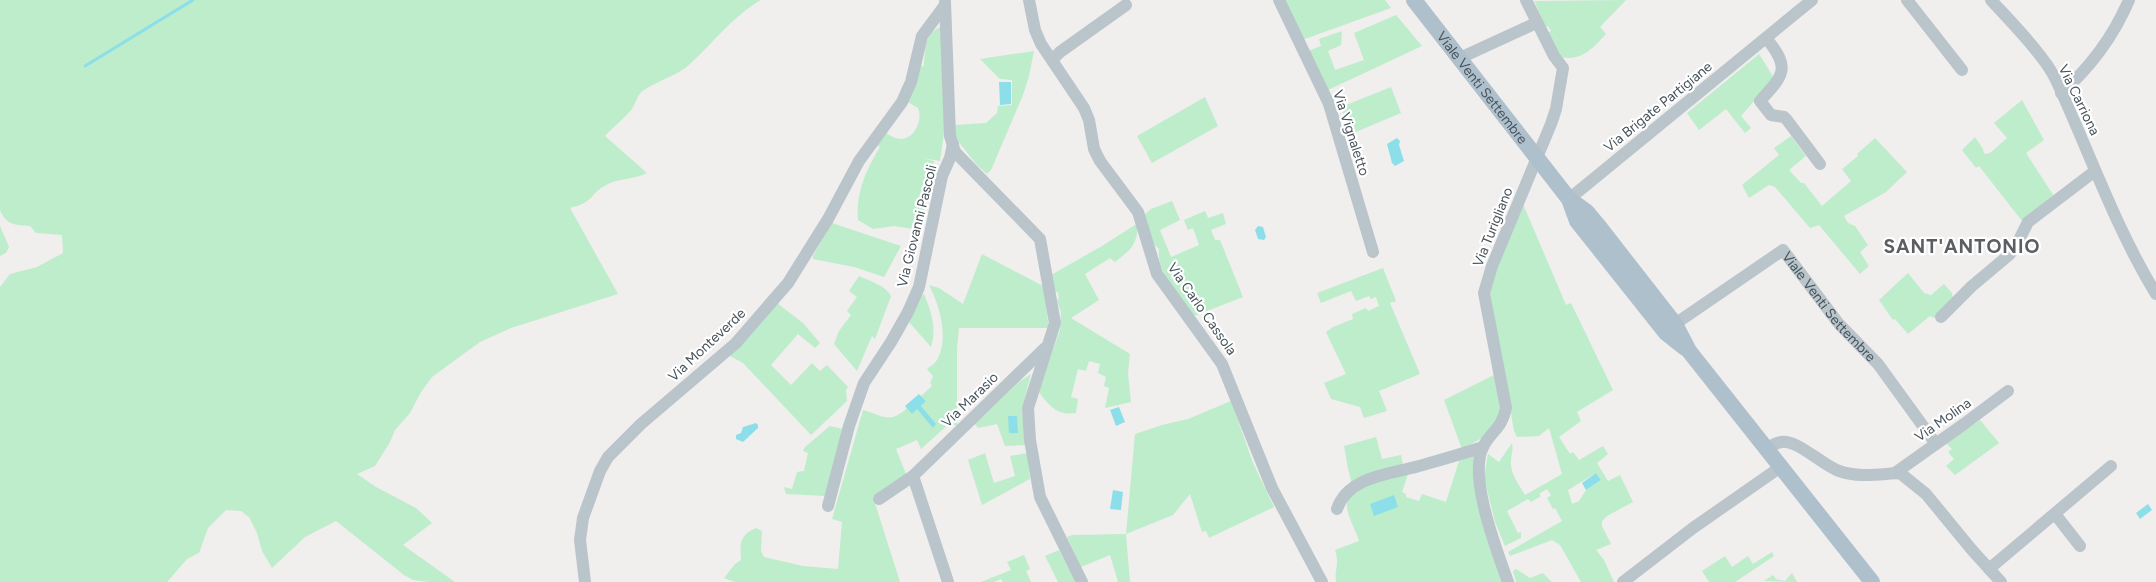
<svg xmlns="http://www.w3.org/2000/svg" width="2156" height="582" font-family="Figtree,sans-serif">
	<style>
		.green { fill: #bdedcb; fill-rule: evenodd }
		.water { fill: #8cdfe8 }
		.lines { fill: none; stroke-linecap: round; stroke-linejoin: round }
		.stream { stroke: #8cdfe8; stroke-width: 3 }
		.minor { stroke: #bac4cb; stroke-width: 12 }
		.major { stroke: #aec0cc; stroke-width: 16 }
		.labels { text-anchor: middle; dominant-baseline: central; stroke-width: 4.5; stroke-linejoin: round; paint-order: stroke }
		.street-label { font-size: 14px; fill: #47535b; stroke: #fff }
		.district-label { font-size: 19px; font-weight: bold; letter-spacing: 1px; fill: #5b5f63; stroke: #fff }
	</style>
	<rect width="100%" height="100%" fill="#f1eeee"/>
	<g class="green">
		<path d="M0,0H761C733,16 714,42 690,64C677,76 659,80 644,90C638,93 636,103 632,109C624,119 614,126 605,136L647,173C634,180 618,178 606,185C589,194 595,202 570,208L618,294L511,328L480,342L432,377L421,392L410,413L395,430L390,442L375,466L357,474L376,487L416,508L432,523L403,545L455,582H429L413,580L404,575L336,521L305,537L272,568L262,551L257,533L249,517L241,511L226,510L208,528L199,553L187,559L167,582H0V287L10,274L37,267L63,253L62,235L36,233L30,226C15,225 6,225 0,210Z"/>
		<polygon points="1282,0 1385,0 1391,8 1302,40"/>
		<path d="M1626,0L1600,27L1606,34C1593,48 1581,62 1560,57L1546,34L1551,31L1548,26L1545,27C1540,18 1539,10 1534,1Z"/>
		<polygon points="1396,15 1422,46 1328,90 1308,51 1321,46 1319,39 1342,31 1341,45 1328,51 1335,70 1364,60 1354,33"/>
		<path d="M941,27L945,126L940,161L922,158L934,161L920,230L894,226L873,229L858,220C856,192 866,170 880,147L876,145L886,133C891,136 896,139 901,139C915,139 923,119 918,108L908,102L919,67L924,66C925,53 924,32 941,27Z"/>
		<polygon points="1034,51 1029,76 1023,95 991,170 987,174 976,164 955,137 954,125 986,123 997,113 998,106 1012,105 1012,80 1000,79 980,59"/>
		<polygon points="1759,54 1774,78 1741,116 1751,128 1745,133 1726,109 1699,130 1687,113"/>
		<polygon points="1391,87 1401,113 1351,134 1341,107"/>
		<polygon points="1205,97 1218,126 1152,163 1137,136"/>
		<polygon points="2022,100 2044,140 2026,153 2054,196 2022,221 1979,166 1976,168 1962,150 1975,137 1983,149 1984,154 1990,153 2007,138 1994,123"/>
		<polygon points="1791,136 1806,156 1789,170 1801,183 1804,183 1822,206 1851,181 1842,169 1858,156 1857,154 1875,138 1907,172 1886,192 1844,216 1848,223 1855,226 1868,245 1860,252 1869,266 1860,274 1819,225 1810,228 1775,187 1769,185 1749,198 1742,185 1779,155 1774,148"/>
		<path d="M1172,201L1180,220L1160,230L1171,257L1199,245L1193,228L1188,230L1184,220L1205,211L1208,218L1223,213L1226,224L1211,230L1215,240H1220L1243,297L1194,316C1181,297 1156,273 1159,249L1151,242L1143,216L1151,209Z"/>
		<path d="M1523,204L1566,305L1571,303L1613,390L1577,412L1581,421L1559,437L1570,454L1573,452L1579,460L1603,446L1608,454L1597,463L1608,481L1620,475L1633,502L1607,516L1602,521V526L1611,544L1596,550L1604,560L1614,582H1581L1560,545L1552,540L1510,556L1508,552L1562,521L1555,508L1553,509L1547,498L1551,495L1547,489L1539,494L1541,496L1531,502L1528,499L1507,511L1518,533L1521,532V538L1505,546L1495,522L1484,477L1488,454L1499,462L1512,443C1514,451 1510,457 1511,464C1511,475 1520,486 1525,495L1562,474L1549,428L1539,436L1517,437L1514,431L1489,286ZM1596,473L1601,480L1586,490L1579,501L1572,504L1568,490Z"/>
		<polygon points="832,223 901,246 884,277 854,267 813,259 813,256"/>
		<path d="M1138,223C1137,245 1132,249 1115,262L1110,258L1085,274L1099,300L1071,318L1130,354L1128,373L1131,402L1105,408L1109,388L1104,386L1106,377L1098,373L1100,364L1089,361L1086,371L1078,369L1071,397L1078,399L1076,413C1056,416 1049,405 1038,391L1060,330L1061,312L1057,301L1059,298L1058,293L1054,290L1051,275L1102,246Z"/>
		<polygon points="0,226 9,247 6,253 0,256"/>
		<path d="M982,254L1043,286L1049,328H959L957,348V426L950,423L921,449L917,440L896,449L906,474L873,497L900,582H735L724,578L735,564L741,560C740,544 739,535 756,528L762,531L761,551L764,557L803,566L838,569L842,522L832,519L863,410C883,416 890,424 907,408L912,413L917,409L933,427L921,406L926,401L921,396L932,386L930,383L933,376L927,369C931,366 936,363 938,358C949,337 939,304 929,285L939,288L963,304Z"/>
		<polygon points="1383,268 1396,301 1390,303 1420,374 1379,391 1387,411 1364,418 1360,407 1331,399 1324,383 1346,374 1326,332 1333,327 1353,319 1352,314 1366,308 1368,311 1379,306 1376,297 1371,299 1369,296 1356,301 1351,291 1321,303 1317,293"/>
		<polygon points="1908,273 1924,293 1931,295 1944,284 1952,293 1953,300 1934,318 1930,316 1908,334 1895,319 1893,320 1879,300"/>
		<path d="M859,276C870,281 886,286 891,296L875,339L872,336L857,371L834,344L839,331L851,315L847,311L857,297L849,291Z"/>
		<path d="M924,294C931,311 937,328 931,347L909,322L920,297Z"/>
		<polygon points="777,303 803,323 820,343 815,348 798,334 771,365 791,385 812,363 820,371 827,365 848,387 846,390 847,401 811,435 743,363 728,355"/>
		<polygon points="1031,374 1022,409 1026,445 1005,446 997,424 978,428 975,424 1019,382"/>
		<polygon points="1494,375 1499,390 1500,414 1482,438 1462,449 1444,400"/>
		<polygon points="1231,401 1253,463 1274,507 1209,538 1206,531 1202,532 1190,494 1173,515 1126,534 1130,582 1118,582 1110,555 1081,567 1067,537 1072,535 1126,534 1135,434 1162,425 1188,419"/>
		<polygon points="1980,420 1999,443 1955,475 1946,466 1954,459 1948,452 1952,449 1946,443"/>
		<polygon points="830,426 843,429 825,496 786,494 784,487 792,489 797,472 804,471 808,453 803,451 805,447"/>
		<polygon points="1376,437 1382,459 1401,455 1403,465 1352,484 1348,469 1344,446"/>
		<polygon points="985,453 994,483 1015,476 1010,456 1027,453 1030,479 982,505 968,460"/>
		<path d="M1476,453L1503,582H1336C1334,569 1340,565 1335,550L1359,541C1356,530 1348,518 1347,507C1344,486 1394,476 1409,471L1402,492L1406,494V497L1419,501L1422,494L1446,502L1460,458Z"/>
		<polygon points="1059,550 1076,582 1058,582 1045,556"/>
		<polygon points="1772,552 1774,556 1735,582 1709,582 1702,571 1725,556 1732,567 1748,556 1753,564"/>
		<polygon points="1024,555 1030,569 1026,571 1031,582 1003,582 1001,579 994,582 981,582 1011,570 1007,562"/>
		<polygon points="1516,569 1530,578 1543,573 1552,582 1516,582 1513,571"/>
		<polygon points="1792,573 1797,582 1764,581 1773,575 1776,579 1785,581"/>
	</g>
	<g class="water">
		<polygon points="999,82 1011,82 1011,104 1000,105"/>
		<polygon points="1397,138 1400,141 1399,145 1404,161 1395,166 1392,163 1387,144"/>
		<polygon points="1258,226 1263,227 1266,237 1264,240 1258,239 1255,230"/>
		<polygon points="919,394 926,401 921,406 936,424 933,428 917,409 912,414 905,406"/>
		<polygon points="1119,407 1125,422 1116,426 1110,410"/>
		<polygon points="1008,416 1017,416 1018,433 1009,433"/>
		<polygon points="756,423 758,425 758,428 743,442 736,439 736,435 741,433 743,427"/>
		<polygon points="1596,473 1601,480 1586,490 1582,483"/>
		<polygon points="1113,490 1123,492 1121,510 1110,509"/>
		<polygon points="1394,495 1398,507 1374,516 1370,504"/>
		<polygon points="2148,504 2152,510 2140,519 2136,513"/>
	</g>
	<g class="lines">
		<polyline class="stream" points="85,66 193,0"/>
		<g class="minor">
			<polyline points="1029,0 1035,30 1041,44 1084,108 1089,120 1094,149 1100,161 1138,212 1157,274 1222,364 1272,488 1322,582"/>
			<polyline points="1279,0 1329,104 1373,252"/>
			<polyline points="1907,0 1962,70"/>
			<path d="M1991,0C2010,21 2044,55 2056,80C2089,151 2115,227 2156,294"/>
			<polyline points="945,2 950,136 955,152 1040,239 1055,323 1028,408 1030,440 1040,497 1082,582"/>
			<path d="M1766,38C1791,68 1784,75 1760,101L1771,115L1784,117L1787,120L1820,164"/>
			<polyline points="1460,58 1536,23"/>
			<polyline points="1052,60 1060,52 1126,5"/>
			<path d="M2061,93C2092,66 2113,37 2129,0"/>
			<polyline points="1569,199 1812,0"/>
			<polyline points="1941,317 1972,286 2009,255 2016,246 2028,222 2095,171"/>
			<path id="s1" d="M1675,324L1783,250L1839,324L1878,364L1936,444"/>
			<path d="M1767,448C1771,446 1776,443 1781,442C1797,439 1822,465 1839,471C1859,478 1879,474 1900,473L1926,494L1972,550L2001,582"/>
			<polyline points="1895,473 1964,424 2008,391"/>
			<polyline points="913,476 948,582"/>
			<polyline points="879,499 913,476 1045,348"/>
			<polyline points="828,506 849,426 864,383 891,342 908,312 919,287 942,176 950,158 953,144"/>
			<path d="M1337,509C1348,476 1391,474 1419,466C1440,460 1462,454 1483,447"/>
			<polyline points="2055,514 2080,546"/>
			<polyline points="1989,569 2111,466"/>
			<polyline points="585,582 580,540 583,518 600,471 608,457 641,424 736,343 788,283 828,219 859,161 902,102 911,82 922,36 945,5"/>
			<path d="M1508,582C1497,551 1468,477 1483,447C1491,431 1502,429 1506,408L1484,293L1492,266L1551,124L1556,109L1563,68L1554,56L1526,0"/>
			<polyline points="1623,582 1693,528 1782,466"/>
		</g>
		<g class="major">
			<path id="s2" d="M1414,0L1569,199L1577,221L1666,333L1685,348"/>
			<polyline points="1569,199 1587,212 1597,224 1675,324 1689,351 1872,582"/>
		</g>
	</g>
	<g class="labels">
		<g class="street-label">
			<text stroke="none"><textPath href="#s2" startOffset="111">Viale Venti Settembre</textPath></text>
			<text transform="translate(2079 100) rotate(64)">Via Carriona</text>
			<text transform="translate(1658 107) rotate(-39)">Via Brigate Partigiane</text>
			<text transform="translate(1351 133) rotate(72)">Via Vignaletto</text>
			<text transform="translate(917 226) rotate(-76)">Via Giovanni Pascoli</text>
			<text transform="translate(1493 227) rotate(-68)">Via Turigliano</text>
			<text stroke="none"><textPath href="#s1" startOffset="204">Viale Venti Settembre</textPath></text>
			<text transform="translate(1202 309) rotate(55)">Via Carlo Cassola</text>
			<text transform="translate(707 345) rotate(-43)">Via Monteverde</text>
			<text transform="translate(970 400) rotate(-44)">Via Marasio</text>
			<text transform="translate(1943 420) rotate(-35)">Via Molina</text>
		</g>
		<g class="district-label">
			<text x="1962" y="246">SANT'ANTONIO</text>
		</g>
	</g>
</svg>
